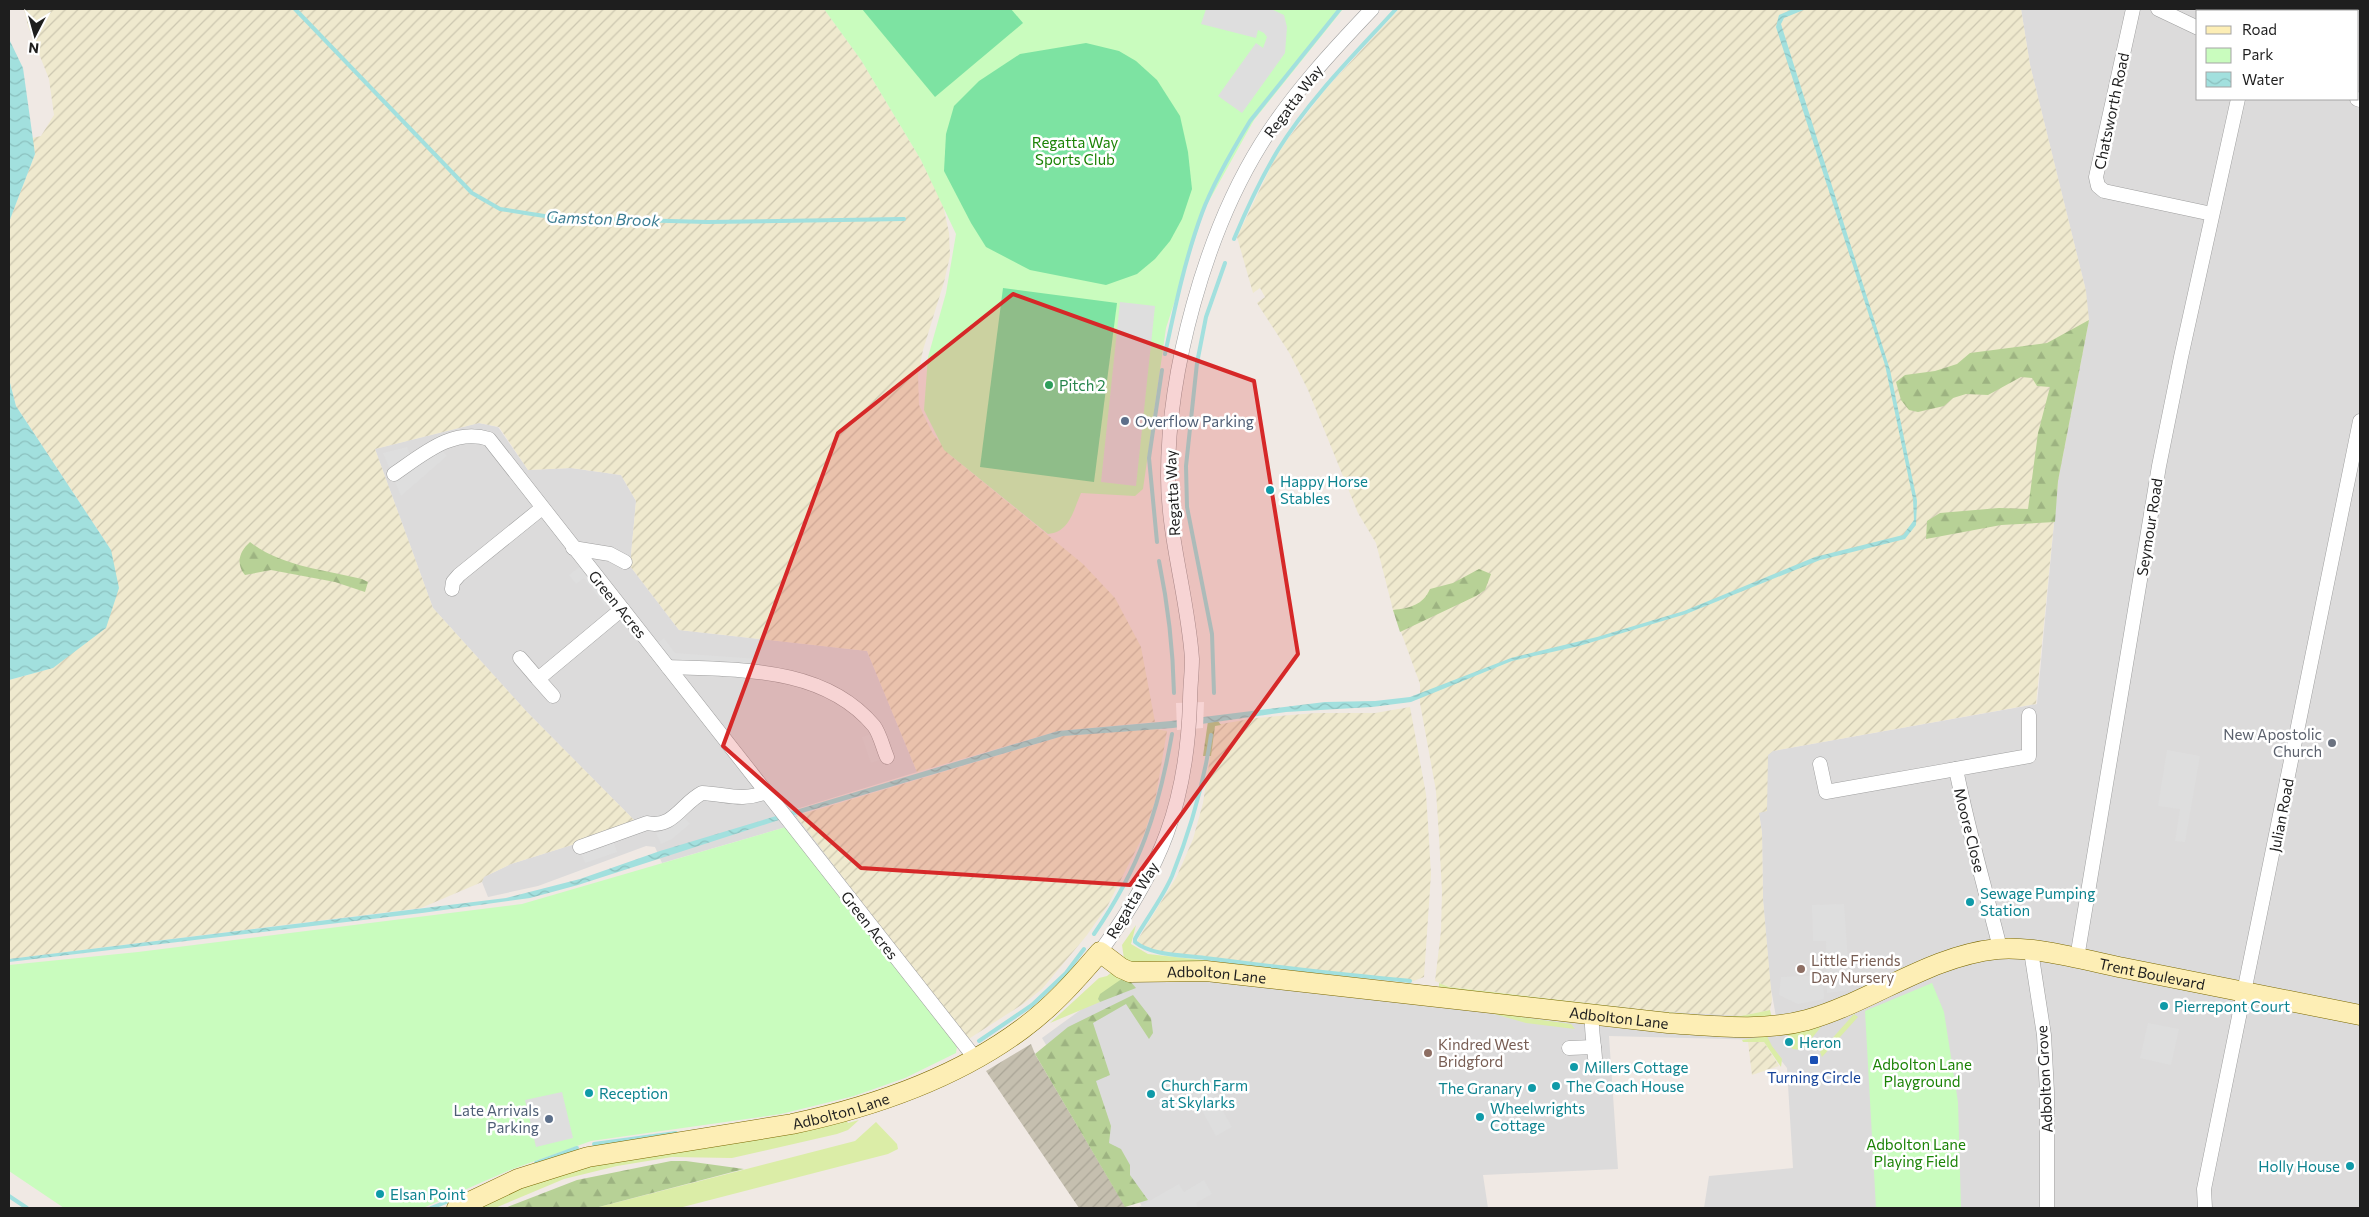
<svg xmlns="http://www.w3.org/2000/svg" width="2369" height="1217" font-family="Commissioner,sans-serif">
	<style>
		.residential { fill: #dcdbdb; fill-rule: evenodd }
		.construction { fill: url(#construction-furrows) }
		.farmland { fill: url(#farmland-furrows) }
		.grass { fill: #dbeda7 }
		.forest { fill: url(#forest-firs) }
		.park { fill: #c9fcbe }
		.pitch { fill: #7de3a2 }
		.parking { fill: #dedede }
		.water { fill: url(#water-waves) }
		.pier { fill: #fff }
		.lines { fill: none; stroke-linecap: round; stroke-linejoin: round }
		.stream { stroke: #a2e0de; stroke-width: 4 }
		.street-casing { stroke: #9f9f9f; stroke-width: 15 }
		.secondary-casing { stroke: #7a6800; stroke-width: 21 }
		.street { stroke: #fff; stroke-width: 14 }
		.secondary { stroke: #fdeeb5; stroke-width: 20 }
		.marked { fill: #d62828; fill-opacity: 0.2; stroke: #d62828; stroke-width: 4; stroke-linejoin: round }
		.leisure-dot { fill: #2e9e5b; stroke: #fff; stroke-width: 2 }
		.service-dot { fill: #5c6f8a; stroke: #fff; stroke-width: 2 }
		.culture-dot { fill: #0f9aa8; stroke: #fff; stroke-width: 2 }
		.worship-dot { fill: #6b7280; stroke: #fff; stroke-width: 2 }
		.education-dot { fill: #8d6e63; stroke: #fff; stroke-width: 2 }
		.transit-dot { fill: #1a4fb4; stroke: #fff; stroke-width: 2 }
		.labels { text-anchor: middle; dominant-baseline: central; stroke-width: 5; stroke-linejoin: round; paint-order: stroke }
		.street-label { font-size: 15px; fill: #1e1e1e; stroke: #fff }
		.park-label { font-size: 15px; fill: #1b8306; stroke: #fff }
		.leisure-label { font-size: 15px; fill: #27864d; stroke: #fff; text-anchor: start }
		.service-label { font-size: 15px; fill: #4e5e75; stroke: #fff; text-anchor: start }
		.culture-label { font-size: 15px; fill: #0d838f; stroke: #fff; text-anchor: start }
		.worship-label { font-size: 15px; fill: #5b616d; stroke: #fff; text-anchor: end }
		.education-label { font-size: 15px; fill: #785e54; stroke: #fff; text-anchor: start }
		.transit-label { font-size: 15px; fill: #164399; stroke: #fff }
		.water-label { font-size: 16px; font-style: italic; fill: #3b7d93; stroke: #fff }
	</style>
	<defs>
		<pattern id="construction-furrows" width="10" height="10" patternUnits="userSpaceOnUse" patternTransform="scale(1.25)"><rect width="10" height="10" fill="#c5bfaf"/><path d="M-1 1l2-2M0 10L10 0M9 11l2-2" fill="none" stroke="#a9a496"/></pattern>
		<pattern id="farmland-furrows" width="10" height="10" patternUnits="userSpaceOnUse" patternTransform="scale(1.25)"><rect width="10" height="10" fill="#efe9ce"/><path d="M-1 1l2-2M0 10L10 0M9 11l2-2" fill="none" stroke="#ccc7b0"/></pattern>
		<pattern id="forest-firs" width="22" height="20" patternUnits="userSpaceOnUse" patternTransform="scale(1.25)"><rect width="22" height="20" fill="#b7d196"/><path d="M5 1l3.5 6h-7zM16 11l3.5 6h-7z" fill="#9db381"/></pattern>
		<pattern id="water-waves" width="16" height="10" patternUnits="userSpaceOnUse" patternTransform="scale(1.25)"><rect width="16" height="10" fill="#a2e0de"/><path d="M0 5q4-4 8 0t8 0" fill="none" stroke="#8bc0be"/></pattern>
	</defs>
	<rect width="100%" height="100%" fill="#f0e9e4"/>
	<g class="residential">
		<path d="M2021,9H2360V1208H1704L1709,1176L1793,1168L1787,1068L1765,1040L1609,1036L1618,1169L1483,1175L1488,1208H1143L1042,1038L1134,971L1776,1017L1770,983L1763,900L1762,833L1759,813L1767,774V755L1773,751L2037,704L2058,481L2086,291L2030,65ZM2198,11H2358V99H2198Z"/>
		<polygon points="479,423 498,427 528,470 571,468 621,475 636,501 630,566 679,630 867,651 917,772 793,810 967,1040 786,827 662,863 655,847 646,846 538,886 488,897 482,882 484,877 511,864 575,844 634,820 527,712 433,608 375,449"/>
	</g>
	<polygon class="construction" points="1031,1044 1035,1054 1126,1208 1079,1208 986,1071"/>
	<g class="farmland">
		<polygon points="24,9 824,9 861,60 921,160 943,205 949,233 950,256 944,282 923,350 918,375 919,405 925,418 933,434 950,455 1083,564 1115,598 1141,647 1155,722 1058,731 917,772 867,651 679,630 630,566 636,501 621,475 571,468 528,470 499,427 479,423 375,449 433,608 527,712 634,820 575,844 511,864 484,877 482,882 421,908 9,959 9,680 53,668 111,550 16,406 9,379 9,222 35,154 32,138 41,136 54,115 49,79 28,26"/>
		<polygon points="1399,9 2021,9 2030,65 2086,291 2089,320 2058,481 2036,704 1773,751 1768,755 1767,811 1759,813 1762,833 1763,900 1772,1000 1770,1010 1741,1016 1653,1011 1449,987 1435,981 1441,931 1442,891 1439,837 1436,791 1420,703 1420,684 1393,610 1376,543 1358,513 1308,390 1290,354 1257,303 1265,297 1260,288 1253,293 1237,237 1274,160 1287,140 1324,91"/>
		<polygon points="1410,707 1426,794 1428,824 1431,874 1424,977 1411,982 1247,965 1156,952 1139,947 1137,941 1177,876 1193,839 1203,803 1215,725 1256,718 1316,713 1375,713"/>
		<polygon points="1155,729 1167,731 1155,801 1144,834 1108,905 1087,935 1042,989 1023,1004 967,1040 796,816 1063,736"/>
		<polygon points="1748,1042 1764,1042 1779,1066 1752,1075"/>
	</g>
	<g class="grass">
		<path d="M1136,925L1131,944L1148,954L1211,961C1187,964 1145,973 1124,959L1122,945Z"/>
		<polygon points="1113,971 1130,981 1098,999 1100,1002 1050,1023 1099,978 1107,976"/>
		<polygon points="1439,983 1449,987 1653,1011 1713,1016 1741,1016 1770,1010 1772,1018 1734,1021 1469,991 1439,987"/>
		<polygon points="1491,1013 1571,1024 1575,1029 1526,1023"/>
		<polygon points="1854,1014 1858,1017 1822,1057 1820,1052"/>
		<polygon points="1821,1027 1802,1050 1793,1049 1787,1044 1788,1033"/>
		<polygon points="1767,1036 1772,1046 1782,1059 1781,1067 1764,1042 1743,1042 1742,1040"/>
		<polygon points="845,1117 848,1123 859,1120 848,1130 837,1134 732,1158 672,1157 617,1166 564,1179 495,1208 469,1208 550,1173"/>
		<polygon points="876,1122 897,1144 898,1149 888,1154 679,1208 595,1208 855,1141"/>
	</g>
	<g class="forest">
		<polygon points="2089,320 2058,481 2055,522 2001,525 1926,539 1927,521 1940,513 1999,508 2028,509 2038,433 2050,387 2037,386 2032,378 2021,377 1988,395 1966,394 1953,398 1944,406 1918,412 1909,410 1901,400 1896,382 1905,375 1935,371 1957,364 1970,353 2047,343"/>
		<path d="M250,542C280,566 325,570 362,579L368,582L365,592L335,582L271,570L245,575C235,563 240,551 250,542Z"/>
		<path d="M1479,569L1491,574L1485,590L1476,596L1400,632L1393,610C1410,608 1423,605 1430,589L1453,583Z"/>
		<polygon points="1208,721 1218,721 1221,725 1215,726 1211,756 1203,756"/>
		<polygon points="1123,978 1130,981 1136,988 1100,1002 1098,999 1100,994"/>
		<polygon points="1133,995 1151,1018 1153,1033 1149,1039 1126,1004 1093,1023 1110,1075 1096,1081 1111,1126 1109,1143 1121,1149 1130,1165 1130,1175 1148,1200 1125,1207 1035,1054 1068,1027"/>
		<polygon points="671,1161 686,1161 744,1169 595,1208 505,1208 577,1180"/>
	</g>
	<g class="park">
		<path d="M824,9H1343L1254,120L1205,208L1166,328L1143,489L1135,496L1081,493C1073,511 1070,532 1048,534L944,450L924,410L928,357L946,293L956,234L921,160L861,60Z"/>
		<polygon points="786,827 957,1046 956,1053 905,1078 854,1096 781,1114 591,1141 510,1170 423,1208 64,1208 9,1171 9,965 138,952 522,904"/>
		<polygon points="1932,983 1944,1012 1958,1102 1961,1208 1876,1208 1865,1011"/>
	</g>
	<g class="pitch">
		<polygon points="862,9 1011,9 1023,23 935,97"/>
		<polygon points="1086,43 1119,51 1136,61 1157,80 1180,116 1188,152 1192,189 1182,219 1170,241 1155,259 1137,274 1106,285 1030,270 986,247 971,223 944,171 946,134 954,106 979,81 1020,54"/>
		<polygon points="1003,288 1117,303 1094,482 980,467"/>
	</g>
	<g class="parking">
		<polygon points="1206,9 1271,9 1284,15 1287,27 1285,53 1242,113 1218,96 1256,43 1263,48 1267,37 1264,33 1258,30 1256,38 1201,24"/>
		<polygon points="1120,302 1155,306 1136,486 1101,482"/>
		<polygon points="407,447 411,456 440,448 447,456 401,496 383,453"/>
		<polygon points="582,565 612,600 605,606 584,578 576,584 569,575"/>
		<polygon points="664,638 675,653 759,659 759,668 673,662 656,644"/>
		<polygon points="871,734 880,760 871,763 862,737"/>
		<polygon points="2167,750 2200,756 2185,842 2175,841 2180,809 2158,806"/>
		<polygon points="681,814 690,824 672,839 661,844 656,833 667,829"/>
		<polygon points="614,843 617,852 585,863 582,855"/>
		<polygon points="1844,904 1850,990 1827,993 1826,941 1813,941 1812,905"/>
		<polygon points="1823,975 1824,999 1798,1004 1779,995 1781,977"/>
		<polygon points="2148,1023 2179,1029 2171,1065 2140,1058"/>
		<polygon points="1204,1078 1232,1127 1216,1136 1188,1086"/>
		<polygon points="562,1092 573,1138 536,1147 525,1100"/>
		<polygon points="1204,1180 1212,1194 1196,1203 1198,1208 1137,1208 1179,1184 1184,1192"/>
	</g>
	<g class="water">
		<polygon points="1793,9 1806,9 1784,18 1781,24 1890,370 1917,501 1916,525 1905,539 1820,560 1686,614 1579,646 1512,661 1411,702 1372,707 1286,712 1173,728 1063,736 785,818 578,885 530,898 422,913 9,962 9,959 506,898 580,879 660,851 1058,731 1171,721 1325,702 1375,701 1410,697 1511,658 1597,637 1684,611 1815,557 1903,535 1914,520 1913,499 1885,365 1776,27 1779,15"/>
		<polygon points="9,39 23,68 35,154 9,222"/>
		<polygon points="9,379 16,406 111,550 119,588 106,628 53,668 9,680"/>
	</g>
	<polygon class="pier" points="1204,702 1203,728 1177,730 1176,703"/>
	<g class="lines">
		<g class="stream">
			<polyline points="295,9 472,193 500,209 557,218 707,222 904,219"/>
			<path d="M1234,239C1247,208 1261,178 1278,150C1311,97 1355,54 1396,9"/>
			<path d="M1165,354C1175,307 1185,259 1202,213C1213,183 1233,149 1250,121L1340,9"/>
			<polyline points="1157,542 1149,458 1162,370"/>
			<path d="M1159,561C1168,605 1173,648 1174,693"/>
			<polyline points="1214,693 1212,634 1187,507 1186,466 1197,363 1206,317 1225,263"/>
			<path d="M1211,735C1204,783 1190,831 1172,876C1163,897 1147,918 1135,939V942C1152,956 1184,955 1205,958C1273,967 1342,974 1410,981"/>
			<path d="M1094,934C1140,867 1158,813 1172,734"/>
			<polyline points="979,1041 1032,1005 1066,973 1084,949"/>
			<polyline points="594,1144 676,1133"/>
			<polyline points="536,1163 577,1148"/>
			<polyline points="9,1196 27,1208"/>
			<polyline points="431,1208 454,1199"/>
		</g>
		<defs>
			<g id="street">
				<polyline points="2133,9 2096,177 2098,186 2104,191 2212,214"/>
				<polyline points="2158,9 2198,28"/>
				<polyline points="2357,99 2360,100"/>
				<path d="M394,474C422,455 453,427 489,439L975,1058"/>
				<polyline points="573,548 610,554 625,562"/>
				<polyline points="452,589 453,582 459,575 542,508"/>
				<polyline points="520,658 538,679 622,609"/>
				<path d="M668,667C739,670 824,666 874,726C880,734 883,748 887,757"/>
				<polyline points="538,679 553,696"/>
				<path d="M1820,764L1826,792L1956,769C1968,830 1985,888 2000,948"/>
				<polyline points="1956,769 2029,756 2029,715"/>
				<path d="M580,847L647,823C673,829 681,804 702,793C725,794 743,802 766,792"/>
				<polyline points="2031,951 2044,1035 2047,1092 2047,1208"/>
				<path d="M1100,952C1161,868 1187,804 1190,701C1190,687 1192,673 1192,659C1188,598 1168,538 1168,476C1168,370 1205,234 1261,144C1292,94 1332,51 1372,9"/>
				<polyline points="2077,958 2159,466 2181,357 2238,99"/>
				<path d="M1592,1015C1591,1030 1594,1043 1595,1058"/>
				<polyline points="1569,1048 1594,1047"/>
				<polyline points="2205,1208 2204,1189 2360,421"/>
			</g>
			<g id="secondary">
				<path id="s1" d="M457,1208L518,1179L588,1157L792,1124C872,1107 956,1078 1022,1029C1052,1007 1076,980 1100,952L1121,968L1130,972L1206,971L1668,1023C1714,1026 1763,1032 1807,1020C1873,1001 1929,956 1997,949C2031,945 2089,961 2124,968C2202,984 2281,999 2360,1015"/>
			</g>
		</defs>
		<use href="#street" class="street-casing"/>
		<use href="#secondary" class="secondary-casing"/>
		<use href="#street" class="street"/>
		<use href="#secondary" class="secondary"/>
	</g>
	<path class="marked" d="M1013,294L1254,381L1298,654L1130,885L861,868L723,746L838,433Z"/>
	<circle class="leisure-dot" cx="1049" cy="385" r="5"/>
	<g class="service-dot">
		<circle cx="1125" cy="421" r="5"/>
		<circle cx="549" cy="1119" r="5"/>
	</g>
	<g class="culture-dot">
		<circle cx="1270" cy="490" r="5"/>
		<circle cx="1970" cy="902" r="5"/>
		<circle cx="2164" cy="1006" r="5"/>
		<circle cx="1789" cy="1042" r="5"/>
		<circle cx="1574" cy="1067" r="5"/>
		<circle cx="1556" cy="1086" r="5"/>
		<circle cx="1532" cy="1088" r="5"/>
		<circle cx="589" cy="1093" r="5"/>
		<circle cx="1151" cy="1094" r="5"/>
		<circle cx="1480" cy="1117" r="5"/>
		<circle cx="2350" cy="1166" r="5"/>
		<circle cx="380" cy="1194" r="5"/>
	</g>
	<circle class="worship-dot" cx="2332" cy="743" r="5"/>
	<g class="education-dot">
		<circle cx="1801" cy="969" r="5"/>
		<circle cx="1428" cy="1053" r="5"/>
	</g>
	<rect class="transit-dot" x="1809" y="1055" width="10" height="10" rx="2.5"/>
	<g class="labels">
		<g class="street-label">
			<text transform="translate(1293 101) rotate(-53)">Regatta Way</text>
			<text transform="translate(2111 111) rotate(-78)">Chatsworth Road</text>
			<text transform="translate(1172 493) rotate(-93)">Regatta Way</text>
			<text transform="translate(2149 527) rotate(-81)">Seymour Road</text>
			<text transform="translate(618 604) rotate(51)">Green Acres</text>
			<text transform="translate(2281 815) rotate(-79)">Julian Road</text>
			<text transform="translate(1970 830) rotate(76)">Moore Close</text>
			<text transform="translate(1132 900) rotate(-59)">Regatta Way</text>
			<text transform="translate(870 925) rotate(52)">Green Acres</text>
			<text stroke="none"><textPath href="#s1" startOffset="1786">Trent Boulevard</textPath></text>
			<text stroke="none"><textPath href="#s1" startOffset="831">Adbolton Lane</textPath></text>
			<text stroke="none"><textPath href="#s1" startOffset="1236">Adbolton Lane</textPath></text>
			<text transform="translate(2044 1079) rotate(-93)">Adbolton Grove</text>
			<text stroke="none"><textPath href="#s1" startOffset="398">Adbolton Lane</textPath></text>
		</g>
		<g class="park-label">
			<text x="1075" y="142">Regatta Way<tspan x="1075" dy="17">Sports Club</tspan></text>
			<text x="1922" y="1064">Adbolton Lane<tspan x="1922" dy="17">Playground</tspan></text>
			<text x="1916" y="1144">Adbolton Lane<tspan x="1916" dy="17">Playing Field</tspan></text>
		</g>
		<g class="leisure-label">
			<text x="1059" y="385">Pitch 2</text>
		</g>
		<g class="service-label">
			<text x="1135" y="421">Overflow Parking</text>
			<text x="539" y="1110" text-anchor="end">Late Arrivals<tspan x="539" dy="17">Parking</tspan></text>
		</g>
		<g class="culture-label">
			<text x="1280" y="481">Happy Horse<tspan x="1280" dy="17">Stables</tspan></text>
			<text x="1980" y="893">Sewage Pumping<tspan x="1980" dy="17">Station</tspan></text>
			<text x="2174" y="1006">Pierrepont Court</text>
			<text x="1799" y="1042">Heron</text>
			<text x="1584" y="1067">Millers Cottage</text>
			<text x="1161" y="1085">Church Farm<tspan x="1161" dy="17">at Skylarks</tspan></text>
			<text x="1566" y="1086">The Coach House</text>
			<text x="1522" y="1088" text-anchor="end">The Granary</text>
			<text x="599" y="1093">Reception</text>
			<text x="1490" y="1108">Wheelwrights<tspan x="1490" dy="17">Cottage</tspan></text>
			<text x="2340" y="1166" text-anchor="end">Holly House</text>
			<text x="390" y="1194">Elsan Point</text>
		</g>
		<g class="worship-label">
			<text x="2322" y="734">New Apostolic<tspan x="2322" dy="17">Church</tspan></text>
		</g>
		<g class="education-label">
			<text x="1811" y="960">Little Friends<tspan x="1811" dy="17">Day Nursery</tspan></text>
			<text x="1438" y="1044">Kindred West<tspan x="1438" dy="17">Bridgford</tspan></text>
		</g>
		<g class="transit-label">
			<text x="1814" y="1077">Turning Circle</text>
		</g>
		<g class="water-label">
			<text transform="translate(603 218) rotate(2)">Gamston Brook</text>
		</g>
	</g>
	<rect width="2369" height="1217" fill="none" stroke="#1e1e1e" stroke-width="20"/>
	<rect x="2196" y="10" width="162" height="90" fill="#ffffff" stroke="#a5a5a5"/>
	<rect x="2206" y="26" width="25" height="8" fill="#fdeeb5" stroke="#a5a5a5"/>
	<text x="2242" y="35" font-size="15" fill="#1e1e1e">Road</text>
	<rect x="2206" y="48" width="25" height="15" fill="#c9fcbe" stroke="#a5a5a5"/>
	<text x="2242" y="60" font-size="15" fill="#1e1e1e">Park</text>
	<rect x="2206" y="72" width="25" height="15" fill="url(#water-waves)" stroke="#a5a5a5"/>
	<text x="2242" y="85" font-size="15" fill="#1e1e1e">Water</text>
	<g transform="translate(35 35) rotate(186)" stroke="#ffffff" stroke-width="4" paint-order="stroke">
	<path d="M0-4L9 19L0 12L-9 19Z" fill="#1e1e1e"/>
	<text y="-8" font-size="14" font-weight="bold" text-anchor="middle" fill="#1e1e1e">N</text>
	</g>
</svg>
